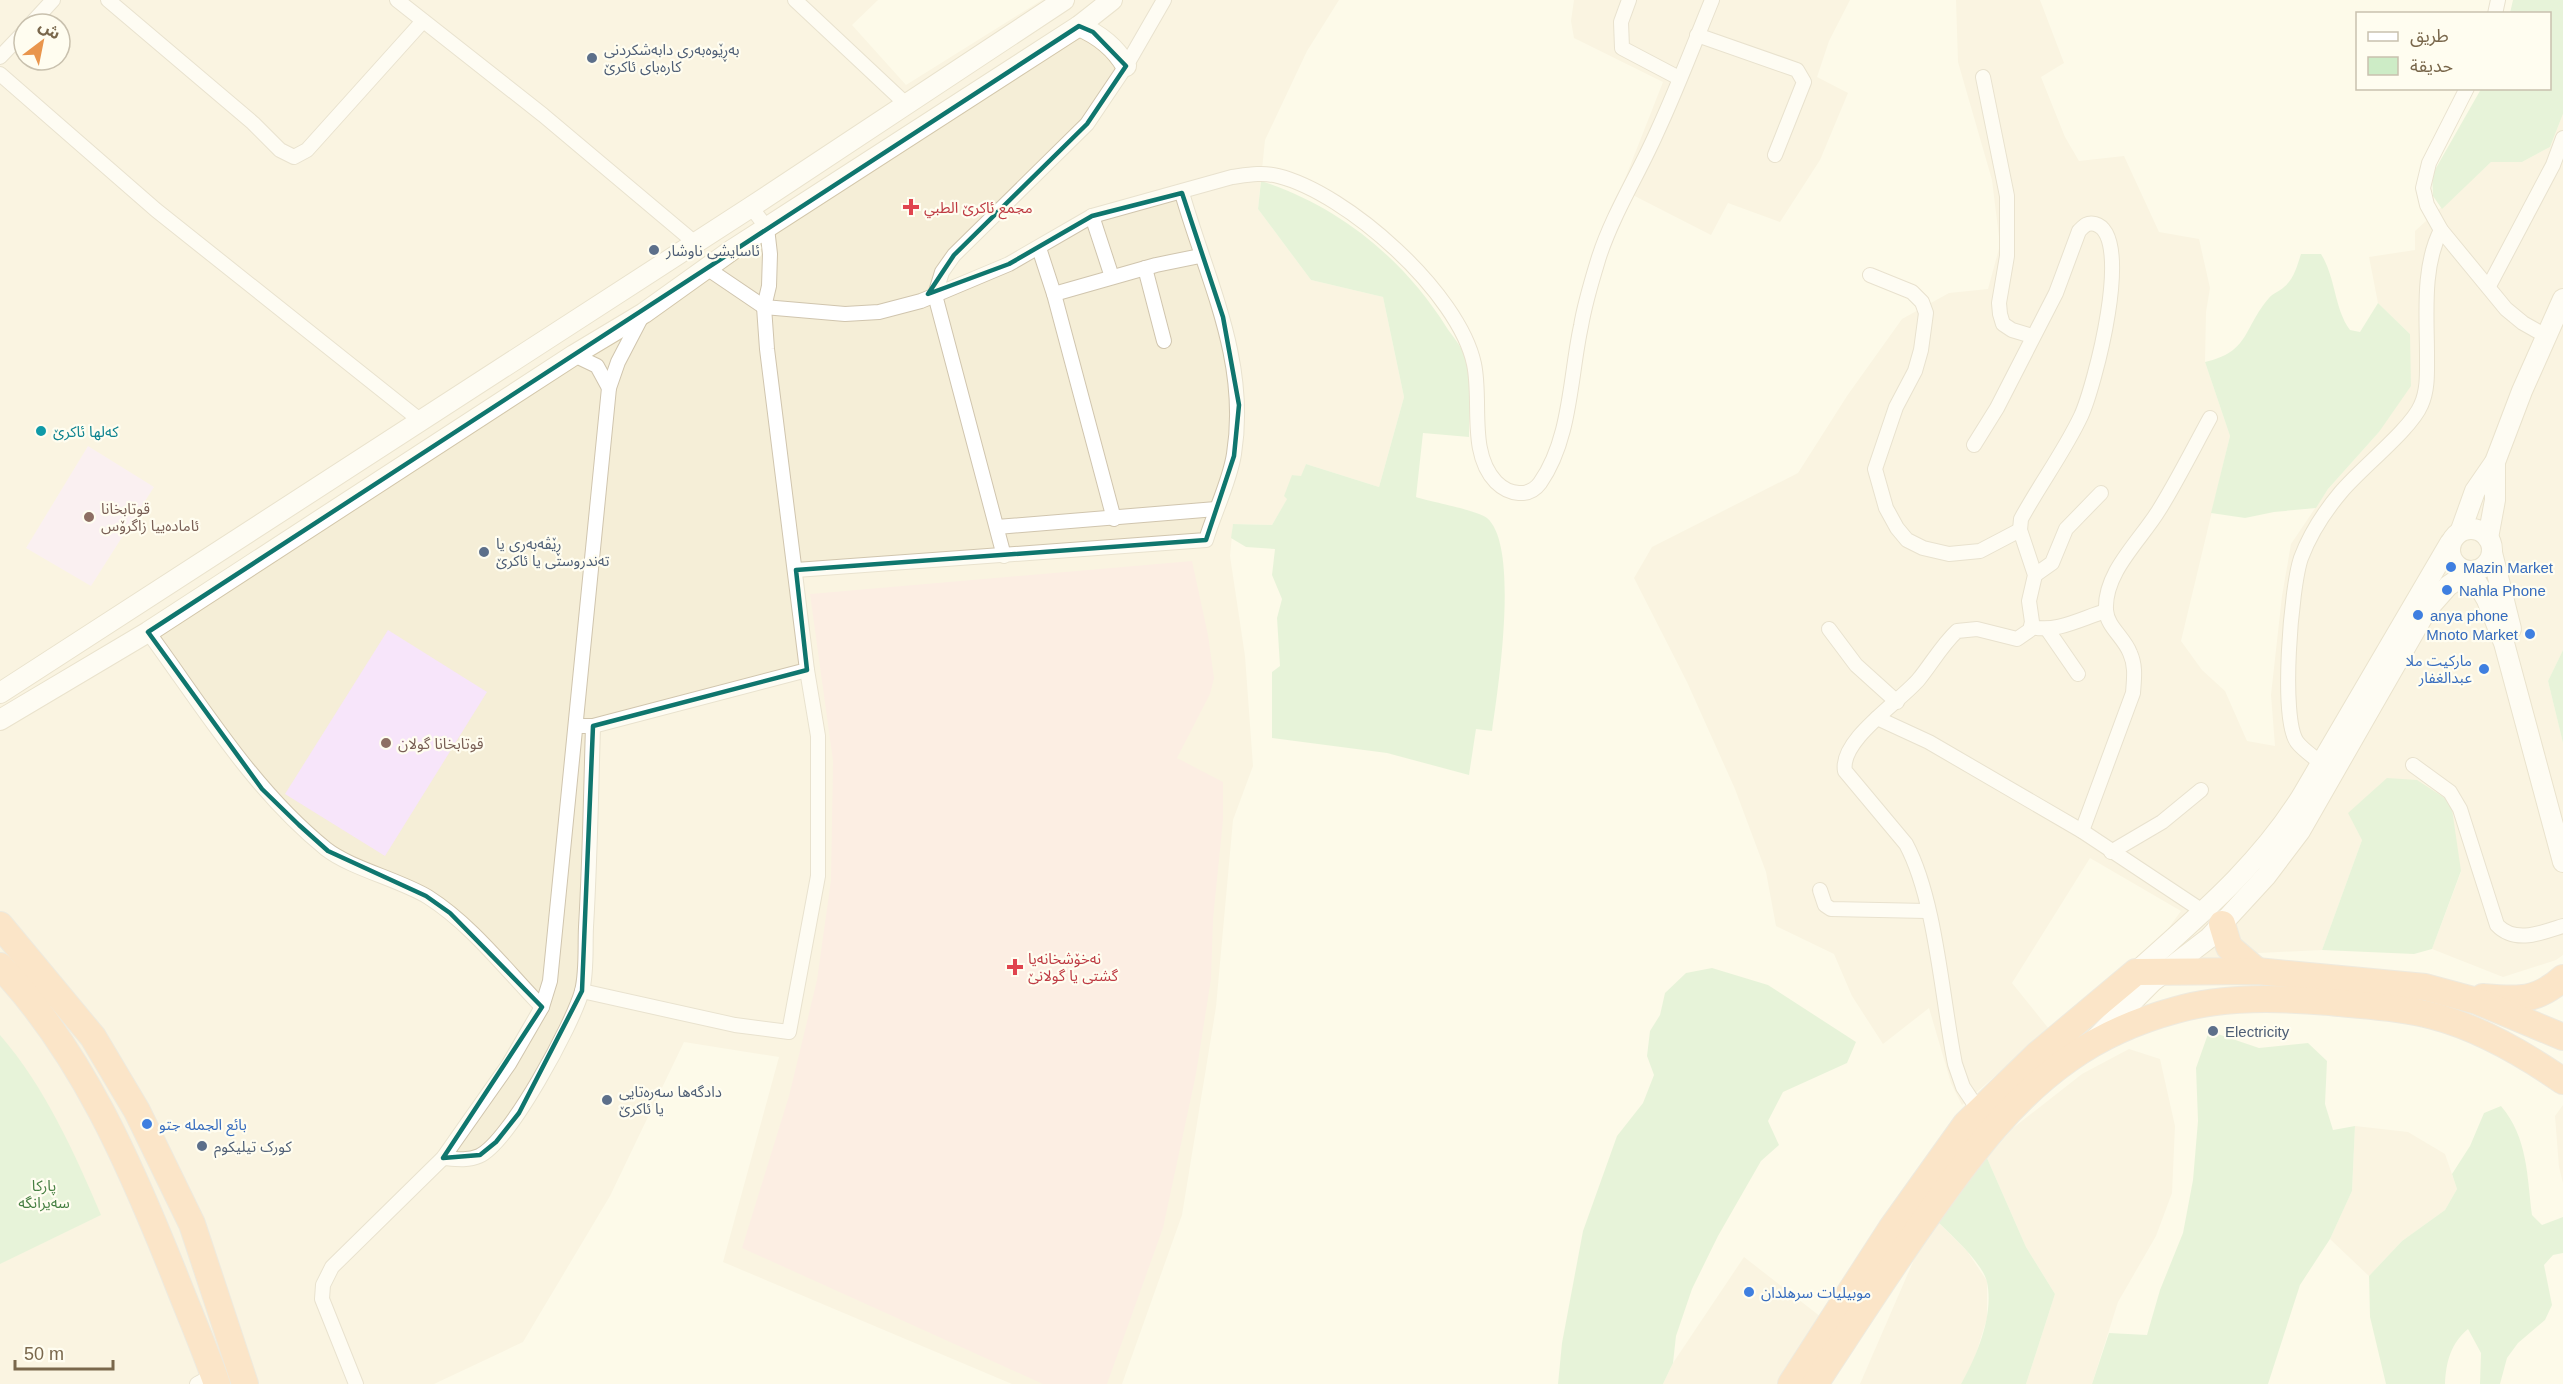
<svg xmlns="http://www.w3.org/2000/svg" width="2563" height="1384" font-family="Helvetica,'Noto Sans Arabic',sans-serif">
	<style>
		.residential { fill: #f5eed7; fill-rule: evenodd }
		.education { fill: #f7e5fa }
		.medical { fill: #fbe0dc }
		.green { fill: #cdecc6 }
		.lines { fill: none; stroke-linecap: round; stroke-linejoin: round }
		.street-casing { stroke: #d0c5ae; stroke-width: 16 }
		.secondary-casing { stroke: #d3c7ab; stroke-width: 22 }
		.highway-casing { stroke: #dcd7d0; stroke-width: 28 }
		.street { stroke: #fff; stroke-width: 14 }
		.secondary { stroke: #fff; stroke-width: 20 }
		.highway { stroke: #f8cc9f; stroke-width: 26 }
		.marked { fill: none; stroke: #0f766e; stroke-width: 4.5; stroke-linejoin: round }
		.service-dot { fill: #5c6f8a; stroke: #fffdf0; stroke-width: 2 }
		.health-dot { fill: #e0444e; stroke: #fffdf0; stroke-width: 2 }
		.culture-dot { fill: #0f9aa8; stroke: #fffdf0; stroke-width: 2 }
		.education-dot { fill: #8d6e63; stroke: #fffdf0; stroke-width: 2 }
		.shop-dot { fill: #3f7fe0; stroke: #fffdf0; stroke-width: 2 }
		.labels { text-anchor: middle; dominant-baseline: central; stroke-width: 4.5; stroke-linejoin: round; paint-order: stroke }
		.service-label { font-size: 15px; fill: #4e5e75; stroke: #fffdf0; text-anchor: start }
		.health-label { font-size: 15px; fill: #be3a42; stroke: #fffdf0; text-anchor: start }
		.culture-label { font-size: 15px; fill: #0d838f; stroke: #fffdf0; text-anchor: start }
		.education-label { font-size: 15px; fill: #785e54; stroke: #fffdf0; text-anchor: start }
		.shop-label { font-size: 15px; fill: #366cbe; stroke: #fffdf0; text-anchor: start }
		.park-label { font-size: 15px; fill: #467f42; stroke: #fffdf0 }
	</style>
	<rect width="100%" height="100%" fill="#fdfae9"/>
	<g class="residential">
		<path d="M0,0H878L852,25L906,85L1042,0H1339L1307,51L1265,140L1258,209L1311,280L1383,297L1404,397L1379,487L1306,464L1301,477L1293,475L1288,498L1272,525L1233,524L1230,556L1245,656L1253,766L1233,820L1216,1007L1182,1215L1122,1384H1012L723,1262L779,1057L684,1042L610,1196L523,1342L434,1384H0ZM24,24H60V60H24Z"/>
		<polygon points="1574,0 1850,0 1829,41 1817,77 1848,93 1820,160 1780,222 1728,203 1711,235 1621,189 1663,82 1574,38 1571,21"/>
		<polygon points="1956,0 2040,0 2064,63 2041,77 2065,137 2079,161 2124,156 2159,232 2199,239 2210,288 2206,312 2205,362 2230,436 2181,641 2202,670 2225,691 2247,741 2275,746 2271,695 2282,596 2291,544 2328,489 2379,432 2410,334 2378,303 2369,257 2415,250 2415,231 2491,162 2522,162 2550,147 2563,114 2563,650 2548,681 2563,743 2563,955 2556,960 2503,977 2432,949 2461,872 2362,840 2322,950 2259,953 2203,963 2165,933 2181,911 2090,858 2012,983 2049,1029 1962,1105 1951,1083 1929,1008 1883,1044 1852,996 1834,954 1776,926 1766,872 1735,789 1687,682 1634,578 1652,547 1798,473 1847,396 1902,319 1949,293 1988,289 2000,245 1992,180 1958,62"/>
		<polygon points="2129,1049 2160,1059 2175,1126 2172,1193 2156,1236 2118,1302 2092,1384 2026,1384 2055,1294 2026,1247 1987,1158 2013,1128 2082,1074"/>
		<polygon points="2563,1105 2563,1183 2559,1167 2555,1116"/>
		<polygon points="2355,1126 2408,1132 2445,1154 2457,1189 2445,1210 2402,1241 2369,1276 2330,1239 2352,1191"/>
		<polygon points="1937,1221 1967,1251 1987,1281 1987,1318 1973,1364 1961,1384 1860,1384 1916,1255"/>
		<polygon points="1744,1257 1821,1317 1777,1384 1663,1384 1673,1363"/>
	</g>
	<g class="education">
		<polygon points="88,446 154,487 91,586 26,548"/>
		<polygon points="388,630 487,692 385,856 285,794"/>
	</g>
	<polygon class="medical" points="1192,561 1208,635 1214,678 1210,694 1177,758 1223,782 1223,820 1213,919 1211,979 1196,1074 1163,1228 1107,1384 1043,1384 742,1248 789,1096 817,980 831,880 833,761 810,594"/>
	<g class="green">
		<polygon points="2513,0 2563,0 2563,114 2550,147 2522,162 2491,162 2442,209 2433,196 2432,175 2481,89 2550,88 2550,14 2510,13"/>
		<path d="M1261,181C1339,206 1404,259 1447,328C1453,337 1463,348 1466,359C1472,384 1469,411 1469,437L1423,433L1416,497C1431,502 1477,510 1487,518C1520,546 1498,689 1492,731L1476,729L1469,775L1387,753L1272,738V672L1280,666L1277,618L1282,599L1272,575L1275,549L1246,547L1231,538L1233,524L1272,525L1287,499L1284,496L1292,475L1301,476L1306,464L1379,487L1404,397L1383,297L1311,280L1258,209Z"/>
		<path d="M2301,254H2321C2336,278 2334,308 2350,330L2360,332L2378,303L2410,334L2411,386L2379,432L2328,489L2316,508L2274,512L2245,518L2211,513L2230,436L2205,362C2250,352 2243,328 2269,298C2273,293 2280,291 2284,287C2294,279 2297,266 2301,254Z"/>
		<polygon points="2563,650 2563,743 2548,681"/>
		<polygon points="2387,778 2417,780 2451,802 2461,871 2432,949 2414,954 2322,950 2362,840 2348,813"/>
		<polygon points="1712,968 1768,985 1856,1042 1847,1063 1783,1092 1768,1121 1779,1145 1761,1161 1718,1236 1692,1289 1676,1336 1673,1363 1663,1384 1558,1384 1562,1343 1583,1231 1617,1136 1643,1103 1654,1075 1647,1056 1650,1031 1660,1015 1665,993 1686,973"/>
		<polygon points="2209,1031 2259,1048 2308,1043 2327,1061 2325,1104 2333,1130 2355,1126 2352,1191 2330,1239 2300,1285 2268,1384 2092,1384 2109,1333 2147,1335 2160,1290 2183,1233 2193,1180 2198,1121 2196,1068"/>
		<path d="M0,1035C45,1087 74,1152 101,1215L0,1264Z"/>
		<path d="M2501,1106C2528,1138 2527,1176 2532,1215L2542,1225L2563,1217V1253L2553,1255L2544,1265L2552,1305L2545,1320L2518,1343L2507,1358L2500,1384H2480L2481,1353L2468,1329C2451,1343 2446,1362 2445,1384H2386L2370,1317L2369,1276L2402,1241L2445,1210L2457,1189L2452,1174L2470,1146L2484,1113Z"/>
		<path d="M1987,1158L2026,1247L2055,1294L2026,1384H1961C1977,1356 1994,1315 1987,1282C1982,1262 1952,1236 1937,1221L1958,1191Z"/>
	</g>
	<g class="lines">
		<defs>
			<g id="street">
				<polyline points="108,0 253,123 280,150 294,157 307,150 423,21"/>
				<polyline points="397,0 543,115 694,242"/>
				<polyline points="795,0 906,104"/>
				<polyline points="1629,0 1621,22 1622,48 1679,78"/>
				<polyline points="2495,14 2498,0"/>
				<polyline points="31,24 53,0"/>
				<polyline points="1697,35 1797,70 1804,82 1775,155"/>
				<polyline points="0,57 24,32"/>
				<polyline points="0,74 156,210 421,421"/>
				<polyline points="1983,77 2007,196 2007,256 1999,303 2000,314 2003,324 2012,330 2032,336"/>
				<polyline points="2467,88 2429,163 2423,188 2427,205 2441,230 2506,309 2523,323 2546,336"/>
				<polyline points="1092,216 1112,277"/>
				<polyline points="1039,248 1054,294 1114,519"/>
				<polyline points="1145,268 1164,341"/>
				<path d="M708,269L764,307L845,314L879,312L921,301L1009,264L1092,216L1232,177C1247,175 1262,172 1278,176C1347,193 1459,293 1474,364C1482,401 1468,453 1496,482C1509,495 1529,498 1540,483C1571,439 1570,376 1581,326C1585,302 1592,280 1599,257C1613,214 1639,173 1657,132C1677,89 1694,44 1712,0"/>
				<polyline points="1870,275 1912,292 1922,302 1926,313 1921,350 1915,371 1896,407 1875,469 1886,508 1897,528 1907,540 1923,548 1949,554 1980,551 2020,530"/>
				<polyline points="2489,286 2553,165 2563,138"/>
				<polyline points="1054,294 1156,265 1200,256"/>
				<polyline points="574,355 597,366 609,388"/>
				<path d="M1974,445L1997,408L2056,293L2079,231C2084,226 2087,222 2095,224C2135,235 2094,388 2081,416C2064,452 2040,484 2021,519L2020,530L2035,575L2029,601L2032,622L2030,630L2017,639L1977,629L1957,631C1942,645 1932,663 1919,679C1901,701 1839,740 1845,771L1906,844C1936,900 1942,999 1955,1064L1963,1087L1979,1111"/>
				<polyline points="997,527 1216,509"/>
				<polyline points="1004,556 935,295 942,272 954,255 1087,124 1126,66 1164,0"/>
				<path d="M796,570L1206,540C1214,513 1230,481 1234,454C1249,360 1207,280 1182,193"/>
				<polyline points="2035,575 2052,563 2066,529 2101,493"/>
				<path d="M2032,627C2057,633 2082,618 2106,611"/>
				<polyline points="1829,629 1856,665 1897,702"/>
				<polyline points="2047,629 2078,674"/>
				<path d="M148,632C203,707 252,789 326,849C350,868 400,880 428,897C472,925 506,970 542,1007"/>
				<polyline points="1877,718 1929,742 2082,831 2204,912"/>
				<polyline points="577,726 593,726 807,670 767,349 764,307 769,286 770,254 767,228 751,207"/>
				<path d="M2321,763C2314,757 2303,750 2297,742C2280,718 2291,587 2301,558C2310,534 2325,511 2341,492C2361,468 2411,429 2421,405C2428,390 2427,372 2427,355C2427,315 2422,267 2441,230"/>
				<path d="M2413,765L2450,792L2460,809L2497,925C2515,944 2541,933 2563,926"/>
				<path d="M2082,831L2133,693C2134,679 2136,666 2130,653C2124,637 2107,627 2106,610C2104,572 2141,540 2159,510C2177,481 2193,449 2210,418"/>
				<polyline points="2111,852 2162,822 2201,790"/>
				<polyline points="1820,890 1825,905 1831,909 1927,911"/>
				<polyline points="582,991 735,1025 789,1032 818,876 818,736 807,670"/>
				<path d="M443,1158C455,1159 468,1161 479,1156C509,1143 573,1024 582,991C587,971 585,947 586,927C590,860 591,793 593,726"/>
				<polyline points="197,1384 214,1375"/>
				<polyline points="356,1384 322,1299 323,1285 332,1267 443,1158 509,1064 542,1007 550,981 609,388 618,362 642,316"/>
			</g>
			<g id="secondary">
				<path d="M1079,26C1100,35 1115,47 1126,66"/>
				<circle cx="2471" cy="550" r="21"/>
				<polyline points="2461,530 2475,491 2495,462 2522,391 2563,299"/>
				<polyline points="2488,538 2495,500 2495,462"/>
				<polyline points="2492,553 2511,629"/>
				<polyline points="0,693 751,207 1064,0"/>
				<polyline points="0,720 148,632 574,355 644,313 732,250 1079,26 1112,0"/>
				<path d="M2136,972C2197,917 2258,867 2302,796L2450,543"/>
				<polyline points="2095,1039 2153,981 2209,938 2266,876 2300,831 2426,611 2448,586 2470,571 2487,600 2504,643 2563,862"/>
			</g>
			<g id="highway">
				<polyline points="2222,924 2229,947 2257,971"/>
				<polyline points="0,925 93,1037 137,1111 192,1224 245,1384"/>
				<path d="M0,966C82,1053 130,1164 174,1274C188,1310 204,1347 217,1384"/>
				<path d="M2483,997C2518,1000 2536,1002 2563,978"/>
				<polyline points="1791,1384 1891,1229 1966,1124 2037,1055 2136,972 2257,971 2425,987 2477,1001 2563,1037"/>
				<path d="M1815,1384C1854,1325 1892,1265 1933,1208C1972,1153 2013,1098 2069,1059C2100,1037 2139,1020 2176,1010C2224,996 2281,998 2330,1002C2365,1006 2400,1007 2433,1016C2480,1028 2524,1054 2563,1081"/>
			</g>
		</defs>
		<use href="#street" class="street-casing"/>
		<use href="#secondary" class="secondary-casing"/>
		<use href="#highway" class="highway-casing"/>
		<use href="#street" class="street"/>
		<use href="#secondary" class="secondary"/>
		<use href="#highway" class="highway"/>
	</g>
	<path d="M0 0H2563V1384H0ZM1079,26L1093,32L1126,66L1087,124L954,255L928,294L1009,264L1092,216L1182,193L1223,317L1239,405L1234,456L1206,540L796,570L807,670L593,726L582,991L519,1113L496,1142L480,1155L443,1158L542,1007L450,913L426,896L328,851L299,825L262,789L148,632Z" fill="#fdfae9" fill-opacity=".55" fill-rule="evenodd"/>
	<path class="marked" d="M1079,26L1093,32L1126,66L1087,124L954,255L928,294L1009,264L1092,216L1182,193L1223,317L1239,405L1234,456L1206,540L796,570L807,670L593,726L582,991L519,1113L496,1142L480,1155L443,1158L542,1007L450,913L426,896L328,851L299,825L262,789L148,632Z"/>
	<g class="service-dot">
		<circle cx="592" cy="58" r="6"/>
		<circle cx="654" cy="250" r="6"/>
		<circle cx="484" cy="552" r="6"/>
		<circle cx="2213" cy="1031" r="6"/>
		<circle cx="607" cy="1100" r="6"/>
		<circle cx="202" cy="1146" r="6"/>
	</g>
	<g class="health-dot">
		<path d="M908 198h6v6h6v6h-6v6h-6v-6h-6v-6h6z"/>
		<path d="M1012 958h6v6h6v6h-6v6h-6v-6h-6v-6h6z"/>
	</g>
	<circle class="culture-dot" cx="41" cy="431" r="6"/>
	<g class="education-dot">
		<circle cx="89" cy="517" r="6"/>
		<circle cx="386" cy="743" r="6"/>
	</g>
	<g class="shop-dot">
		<circle cx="2451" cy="567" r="6"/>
		<circle cx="2447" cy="590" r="6"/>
		<circle cx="2418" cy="615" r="6"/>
		<circle cx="2530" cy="634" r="6"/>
		<circle cx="2484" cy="669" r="6"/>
		<circle cx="147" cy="1124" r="6"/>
		<circle cx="1749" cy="1292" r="6"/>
	</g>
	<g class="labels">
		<g class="service-label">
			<text x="604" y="49">بەڕێوەبەری دابەشکردنی<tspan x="604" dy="17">کارەبای ئاکرێ</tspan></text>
			<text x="666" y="250">ئاسايشى ناوشار</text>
			<text x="496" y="543">ڕێڤەبەری یا<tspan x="496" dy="17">تەندروستی یا ئاکرێ</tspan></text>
			<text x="2225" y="1031">Electricity</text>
			<text x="619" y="1091">دادگەها سەرەتایی<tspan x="619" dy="17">یا ئاکرێ</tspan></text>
			<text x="214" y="1146">کورک تيليكوم</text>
		</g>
		<g class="health-label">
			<text x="924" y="207">مجمع ئاکرێ الطبي</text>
			<text x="1028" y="958">نەخۆشخانەیا<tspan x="1028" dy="17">گشتی یا گولانێ</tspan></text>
		</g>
		<g class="culture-label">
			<text x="53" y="431">کەلها ئاکرێ</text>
		</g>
		<g class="education-label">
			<text x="101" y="508">قوتابخانا<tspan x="101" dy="17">ئامادەییا زاگرۆس</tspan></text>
			<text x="398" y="743">قوتابخانا گولان</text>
		</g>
		<g class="shop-label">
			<text x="2463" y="567">Mazin Market</text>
			<text x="2459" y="590">Nahla Phone</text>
			<text x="2430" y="615">anya phone</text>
			<text x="2518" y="634" text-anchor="end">Mnoto Market</text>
			<text x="2472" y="660" text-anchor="end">ماركيت ملا<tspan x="2472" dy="17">عبدالغفار</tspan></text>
			<text x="159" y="1124">بائع الجملە جتو</text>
			<text x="1761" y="1292">موبيليات سرهلدان</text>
		</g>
		<g class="park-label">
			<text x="44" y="1185">پارکا<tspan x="44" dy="17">سەیرانگه</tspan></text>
		</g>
	</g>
	<rect x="2356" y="12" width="195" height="78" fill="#fffdf0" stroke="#c9c1ae" stroke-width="1.5"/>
	<rect x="2368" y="32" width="30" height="9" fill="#ffffff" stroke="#c9c1ae" stroke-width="1.5"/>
	<text x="2410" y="42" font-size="18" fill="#79674b">طريق</text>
	<rect x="2368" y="57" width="30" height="18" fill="#cdecc6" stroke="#c9c1ae" stroke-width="1.5"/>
	<text x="2410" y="72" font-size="18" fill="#79674b">حديقة</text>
	<g transform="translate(42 42) rotate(32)"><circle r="28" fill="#fffdf0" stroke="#c9c1ae" stroke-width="1.5"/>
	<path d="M0-4.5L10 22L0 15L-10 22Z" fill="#e9954c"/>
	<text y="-9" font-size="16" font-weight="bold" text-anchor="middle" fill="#79674b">ش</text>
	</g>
	<path d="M15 1360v9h98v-9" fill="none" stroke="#79674b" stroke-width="3"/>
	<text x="24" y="1360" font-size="18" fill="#79674b" stroke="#fffdf0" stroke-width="4.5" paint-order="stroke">50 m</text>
</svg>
